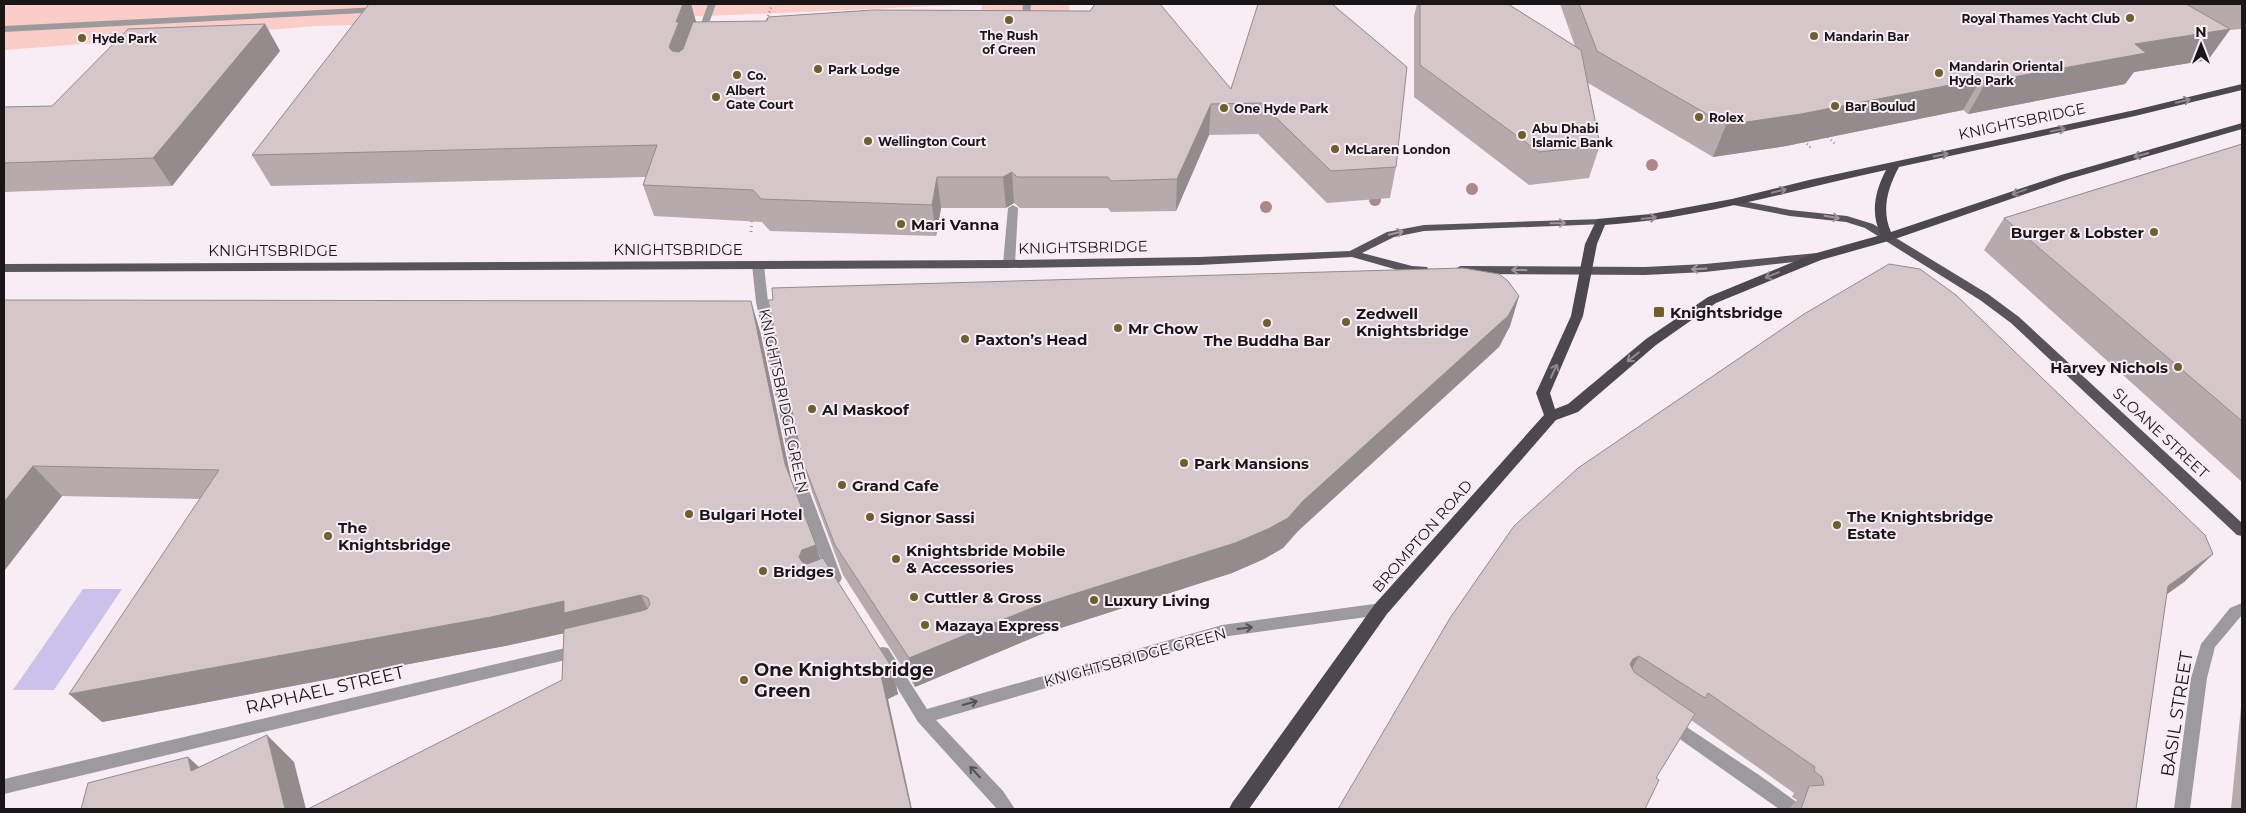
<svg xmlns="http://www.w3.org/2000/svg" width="2246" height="813" font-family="Montserrat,sans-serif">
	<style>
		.green { fill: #fbcdc8 }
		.water { fill: #cbc1eb }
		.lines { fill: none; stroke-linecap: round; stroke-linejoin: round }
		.path-far1 { stroke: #9b9298; stroke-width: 2.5; stroke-dasharray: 1 3; stroke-linecap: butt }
		.path { stroke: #9b9298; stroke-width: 3; stroke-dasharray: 1 4; stroke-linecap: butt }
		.service { fill: #9d9a9e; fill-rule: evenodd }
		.pedestrian { fill: #9d9a9e; fill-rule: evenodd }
		.minor { fill: #9d9a9e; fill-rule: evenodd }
		.primary { fill: #59535b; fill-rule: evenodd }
		.trunk { fill: #4d474f; fill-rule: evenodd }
		.tree { fill: #ae8788 }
		.wall { fill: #b6aaad }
		.shaded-wall { fill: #948b8d }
		.building { fill: #d4c6c9; stroke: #948b8d }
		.oneway { stroke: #928991 }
		.oneway2 { stroke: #a198a0 }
		.oneway3 { stroke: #555154 }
		.poi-dot { fill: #6e5f2d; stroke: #f9edf5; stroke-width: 2 }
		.labels { text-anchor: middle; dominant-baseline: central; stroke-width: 4; stroke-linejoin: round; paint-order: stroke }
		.far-poi-label { font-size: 12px; font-weight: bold; fill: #1a1618; stroke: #f9edf5; text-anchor: start }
		.street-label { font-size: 15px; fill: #1a1618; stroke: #f9edf5 }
		.poi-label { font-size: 15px; font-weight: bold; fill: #1a1618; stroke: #f9edf5; text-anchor: start }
		.near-poi-label { font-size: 18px; font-weight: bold; fill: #1a1618; stroke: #f9edf5; text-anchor: start }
		.near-street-label { font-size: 18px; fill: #1a1618; stroke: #f9edf5 }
	</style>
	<rect width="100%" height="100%" fill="#f9edf5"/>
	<g class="green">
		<polygon points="4,4 981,4 708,16 318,26 4,50"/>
		<polygon points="982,4 1069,4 1071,26 980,30"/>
	</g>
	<polygon class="water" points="83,589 122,589 54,690 13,690"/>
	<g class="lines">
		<g class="path-far1">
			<polyline points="767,20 772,4"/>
			<polyline points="1828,137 1835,144"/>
			<polyline points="1804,141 1812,149"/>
		</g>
		<polyline class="path" points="751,232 752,218"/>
		<polygon class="service" points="708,4 716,4 704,37 697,39 696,37"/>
		<g class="pedestrian">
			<polygon points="758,261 764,265 768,302 810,493 842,578 840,582 835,584 830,582 828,578 796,493 756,302 752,265"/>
			<polygon points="2242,603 2242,615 2215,647 2207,678 2190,809 2174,809 2191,678 2201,644 2230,608"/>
			<polygon points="1670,716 1759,775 1798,803 1800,809 1779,809 1664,728 1662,723 1664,718"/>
		</g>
		<g class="minor">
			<polygon points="1023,4 1031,4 1029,26 1025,29 1021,26"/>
			<polygon points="379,7 382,8 382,12 4,32 4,26"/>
			<polygon points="1013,205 1018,208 1015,264 1009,268 1003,264 1008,208"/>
			<polygon points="1381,603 1386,605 1388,609 1386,613 1381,615 1222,637 936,720 1003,791 1015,809 997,809 918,722 876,653 878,648 883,647 888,648 927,709 1222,625"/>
			<polygon points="578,645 583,646 585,651 583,656 578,657 4,794 4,779"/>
		</g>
		<g class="primary">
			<polygon points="1732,199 1790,210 1847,216 1873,224 1988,294 2019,317 2242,523 2242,536 2237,535 2011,323 1980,300 1865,228 1846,222 1790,216 1728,204 1727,202"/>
			<polygon points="1601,219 1606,222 1605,224 1424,231 1394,237 1362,253 1412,266 1427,267 1429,270 1423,274 1412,274 1352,257 1199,265 1009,268 4,272 4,264 1009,260 1199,257 1350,251 1387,232 1424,225"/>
			<polygon points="1817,253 1821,255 1823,257 1821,259 1705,272 1645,275 1460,274 1454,270 1460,266 1645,267 1705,264"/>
		</g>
		<path class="trunk" d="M2242,84V90L2135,116L1899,167C1888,187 1881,210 1891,232L2061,175L2242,123V129L2069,179L1892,240L1821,260L1716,303L1656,345L1578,412L1556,420L1387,614L1249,809H1229L1232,803L1375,604L1544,415L1536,393L1571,316L1585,244L1597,219L1651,214L1732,199L1809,180L2135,110ZM1886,170C1875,191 1870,213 1881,235L1813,254L1708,297L1646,339L1568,404L1555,409L1550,393L1583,316L1597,244L1605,225C1701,218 1793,190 1886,170Z"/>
	</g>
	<g class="tree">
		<circle cx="1652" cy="165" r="6"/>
		<circle cx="1472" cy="189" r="6"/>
		<circle cx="1375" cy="200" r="6"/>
		<circle cx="1266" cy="207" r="6"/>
	</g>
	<g class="wall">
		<polygon points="369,4 691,4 696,22 1231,89 1396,167 1390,198 1327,203 1258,134 1209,135 1176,211 1111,212 1108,208 1020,208 1014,203 1006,208 941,208 936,236 770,231 762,222 654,216 643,185 646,177 271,186 252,155"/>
		<polygon points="1417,4 1508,4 1575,46 1560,4 2242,4 2242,29 2230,30 2208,60 2134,72 2125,84 1968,114 1963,110 1786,146 1713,157 1588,83 1600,145 1589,178 1529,185 1414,97 1414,16"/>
		<polygon points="265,24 280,51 172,186 4,192 4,107 52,106"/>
		<polygon points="2242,144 2242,482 1984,250 2004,218"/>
		<polygon points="1519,296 1510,326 1499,347 1298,531 1283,548 1264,559 1232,573 1042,634 915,687 843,575 812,492 803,462"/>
		<polygon points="4,300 760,331 791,479 816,545 820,559 891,666 898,694 888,699 562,680 564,633 510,645 102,722 200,499 62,496 4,571"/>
		<polygon points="2213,554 2184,582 2167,594 2136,809 1789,809 1797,800 1792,797 1794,793 1691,720 1656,778 1450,618"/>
		<polygon points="2242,697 2242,809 2231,809"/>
	</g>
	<g class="shaded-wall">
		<polygon points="683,4 691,4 696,22 678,77 669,47 676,22"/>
		<polygon points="265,24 280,51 172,186 153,158"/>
		<polygon points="2230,29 2208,60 2134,72 2125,84 1968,114 1986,82 2135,44"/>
		<polygon points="1981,79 1963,110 1786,146 1713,157 1726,125"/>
		<polygon points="1211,104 1209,135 1176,211 1177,179"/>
		<polygon points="1012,172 1014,203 1006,208 1003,177"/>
		<polygon points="937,177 941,208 936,236 932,205"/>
		<polygon points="1519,296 1510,326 1499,347 1298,531 1283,548 1264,559 1232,573 1042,634 915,687 909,658 1039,605 1303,501"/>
		<polygon points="751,301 760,331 794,493 785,464"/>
		<polygon points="33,466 62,496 4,571 4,502"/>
		<polygon points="816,545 825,574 811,579 799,557 802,550"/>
		<polygon points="2213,554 2184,582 2139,614 2168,586"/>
		<polygon points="641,595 655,624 574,631 510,645 102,722 69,694 564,601"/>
		<polygon points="1639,656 1624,683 1618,686 1633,659"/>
		<polygon points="891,666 898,694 888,699 912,809 911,809 880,671"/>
		<polygon points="267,735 294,762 306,809 285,809"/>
		<polygon points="188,757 218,784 191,771"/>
	</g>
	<g class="building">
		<polygon points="369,4 683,4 676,22 679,22 669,47 672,51 679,52 683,49 693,22 767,21 768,17 873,10 1090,11 1095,4 1160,4 1231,89 1258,4 1332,4 1407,67 1396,167 1331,171 1261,103 1211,104 1177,179 1111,181 1108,177 1017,177 1012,172 1003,177 937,177 932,205 761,199 753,190 643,185 657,145 252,155"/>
		<polygon points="1420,4 1508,4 1581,50 1600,145 1539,152 1420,65"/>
		<polygon points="1579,4 2187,4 2186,4 2230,29 2135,44 2146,53 1986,82 1981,79 1801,114 1726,125 1597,51"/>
		<polygon points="265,24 153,158 4,163 4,107 52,106 128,29"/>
		<polygon points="2242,144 2242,421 2004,218"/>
		<polygon points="1889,264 1920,269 1956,295 2205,535 2213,554 2168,586 2136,809 1801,809 1809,786 1824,785 1822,777 1814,771 1815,767 1708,693 1705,698 1639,656 1633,659 1630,664 1634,672 1695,714 1656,778 1659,780 1645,809 1338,809 1450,618 1514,526 1578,468 1804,314"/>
		<polygon points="1463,268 1499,274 1508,281 1519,296 1508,316 1303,501 1288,518 1268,529 1235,543 1039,605 909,658 835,545 803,462 768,300 773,300 772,288"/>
		<polygon points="4,300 751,301 785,464 816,545 802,550 799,557 802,562 807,564 823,558 891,666 880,671 911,809 308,809 562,680 564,629 641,611 647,609 650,604 648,598 641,595 564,613 564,601 491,617 69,694 219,470 33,466 4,502"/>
		<polygon points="267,735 285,809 81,809 88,783 188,757 191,771"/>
	</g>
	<defs><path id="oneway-shaft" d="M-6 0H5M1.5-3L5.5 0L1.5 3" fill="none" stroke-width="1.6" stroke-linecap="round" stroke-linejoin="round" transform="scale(1.25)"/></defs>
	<g class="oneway">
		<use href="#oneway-shaft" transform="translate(2183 101) rotate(-14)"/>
		<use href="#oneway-shaft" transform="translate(2058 130) rotate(-12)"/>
		<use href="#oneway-shaft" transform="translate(1941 155) rotate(-12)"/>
		<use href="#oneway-shaft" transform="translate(2141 155) rotate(164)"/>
		<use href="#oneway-shaft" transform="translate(1779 191) rotate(-14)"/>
		<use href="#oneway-shaft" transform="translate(2019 192) rotate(160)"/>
		<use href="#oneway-shaft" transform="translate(1649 218) rotate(-7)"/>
		<use href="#oneway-shaft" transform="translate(1772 275) rotate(158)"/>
		<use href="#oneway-shaft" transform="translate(1633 357) rotate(141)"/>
		<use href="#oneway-shaft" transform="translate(1554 371) rotate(-65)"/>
	</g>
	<g class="oneway2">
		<use href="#oneway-shaft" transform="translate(1832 217) rotate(9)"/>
		<use href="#oneway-shaft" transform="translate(1558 223) rotate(-1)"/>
		<use href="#oneway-shaft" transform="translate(1396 233) rotate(-13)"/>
		<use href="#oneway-shaft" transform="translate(1699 269) rotate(177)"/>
		<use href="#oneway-shaft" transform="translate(1519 270) rotate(-179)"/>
	</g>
	<g class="oneway3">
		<use href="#oneway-shaft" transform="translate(1245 628) rotate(-7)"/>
		<use href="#oneway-shaft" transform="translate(970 703) rotate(-16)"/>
		<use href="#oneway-shaft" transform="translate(975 772) rotate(-133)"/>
	</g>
	<g class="poi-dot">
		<circle cx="2130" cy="18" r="5"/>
		<circle cx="1009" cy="20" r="5"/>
		<circle cx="1814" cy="36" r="5"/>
		<circle cx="82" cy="38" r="5"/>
		<circle cx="818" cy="69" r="5"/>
		<circle cx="1939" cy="73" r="5"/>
		<circle cx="737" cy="75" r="5"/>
		<circle cx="716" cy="97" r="5"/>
		<circle cx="1835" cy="106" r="5"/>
		<circle cx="1224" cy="108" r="5"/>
		<circle cx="1699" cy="117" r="5"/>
		<circle cx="1522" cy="135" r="5"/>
		<circle cx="868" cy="141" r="5"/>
		<circle cx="1335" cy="149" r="5"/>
		<circle cx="901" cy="224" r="5"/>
		<circle cx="2154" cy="232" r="5"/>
		<rect x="1653" y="306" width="12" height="12" rx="2.5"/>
		<circle cx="1346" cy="322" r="5"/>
		<circle cx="1267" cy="323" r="5"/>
		<circle cx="1118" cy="328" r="5"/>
		<circle cx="965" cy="339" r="5"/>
		<circle cx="2178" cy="367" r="5"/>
		<circle cx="812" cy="409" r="5"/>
		<circle cx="1184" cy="463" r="5"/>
		<circle cx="842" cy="485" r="5"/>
		<circle cx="689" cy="514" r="5"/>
		<circle cx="870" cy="517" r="5"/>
		<circle cx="1837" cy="525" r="5"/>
		<circle cx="328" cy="536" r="5"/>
		<circle cx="896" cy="559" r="5"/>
		<circle cx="763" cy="571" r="5"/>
		<circle cx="914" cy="597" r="5"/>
		<circle cx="1094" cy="600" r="5"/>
		<circle cx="925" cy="625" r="5"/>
		<circle cx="744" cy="680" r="5"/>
	</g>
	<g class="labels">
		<g class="far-poi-label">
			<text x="2120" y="18" text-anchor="end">Royal Thames Yacht Club</text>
			<text x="1009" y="35" text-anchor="middle">The Rush<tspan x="1009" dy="14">of Green</tspan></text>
			<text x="1824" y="36">Mandarin Bar</text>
			<text x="92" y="38">Hyde Park</text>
			<text x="1949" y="66">Mandarin Oriental<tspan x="1949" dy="14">Hyde Park</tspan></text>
			<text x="828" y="69">Park Lodge</text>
			<text x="747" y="75">Co.</text>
			<text x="726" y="90">Albert<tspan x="726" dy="14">Gate Court</tspan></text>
			<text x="1845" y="106">Bar Boulud</text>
			<text x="1234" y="108">One Hyde Park</text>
			<text x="1709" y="117">Rolex</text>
			<text x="1532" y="128">Abu Dhabi<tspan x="1532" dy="14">Islamic Bank</tspan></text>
			<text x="878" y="141">Wellington Court</text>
			<text x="1345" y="149">McLaren London</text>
		</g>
		<g class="street-label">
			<text transform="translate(2022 121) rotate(-12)">KNIGHTSBRIDGE</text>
			<text transform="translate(1083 247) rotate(-1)">KNIGHTSBRIDGE</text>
			<text x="678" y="249">KNIGHTSBRIDGE</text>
			<text x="273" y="250">KNIGHTSBRIDGE</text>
			<text transform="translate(784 401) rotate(78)">KNIGHTSBRIDGE GREEN</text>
			<text transform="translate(2161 433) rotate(43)">SLOANE STREET</text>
			<text transform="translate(1422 536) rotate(-49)">BROMPTON ROAD</text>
			<text transform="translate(1135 657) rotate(-15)">KNIGHTSBRIDGE GREEN</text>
		</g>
		<g class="poi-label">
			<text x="911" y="224">Mari Vanna</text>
			<text x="2144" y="232" text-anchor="end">Burger &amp; Lobster</text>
			<text x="1670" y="312">Knightsbridge</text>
			<text x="1356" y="313">Zedwell<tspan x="1356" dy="17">Knightsbridge</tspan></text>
			<text x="1128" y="328">Mr Chow</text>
			<text x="975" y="339">Paxton’s Head</text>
			<text x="1267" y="340" text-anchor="middle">The Buddha Bar</text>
			<text x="2168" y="367" text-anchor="end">Harvey Nichols</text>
			<text x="822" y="409">Al Maskoof</text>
			<text x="1194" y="463">Park Mansions</text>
			<text x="852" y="485">Grand Cafe</text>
			<text x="699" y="514">Bulgari Hotel</text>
			<text x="1847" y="516">The Knightsbridge<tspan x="1847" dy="17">Estate</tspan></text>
			<text x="880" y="517">Signor Sassi</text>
			<text x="338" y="527">The<tspan x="338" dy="17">Knightsbridge</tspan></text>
			<text x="906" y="550">Knightsbride Mobile<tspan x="906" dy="17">&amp; Accessories</tspan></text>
			<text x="773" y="571">Bridges</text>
			<text x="924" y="597">Cuttler &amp; Gross</text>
			<text x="1104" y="600">Luxury Living</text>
			<text x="935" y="625">Mazaya Express</text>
		</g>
		<g class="near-poi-label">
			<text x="754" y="670">One Knightsbridge<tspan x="754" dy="21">Green</tspan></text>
		</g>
		<g class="near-street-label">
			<text transform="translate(325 690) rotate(-13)">RAPHAEL STREET</text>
			<text transform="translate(2177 714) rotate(-81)">BASIL STREET</text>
		</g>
	</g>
	<rect width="2246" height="813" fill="none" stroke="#1a1618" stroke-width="10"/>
	<g transform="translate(2201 45)" stroke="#f9edf5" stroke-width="4" paint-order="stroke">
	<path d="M0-4L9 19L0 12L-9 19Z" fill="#1a1618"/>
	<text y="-8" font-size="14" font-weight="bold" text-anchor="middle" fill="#1a1618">N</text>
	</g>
</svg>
